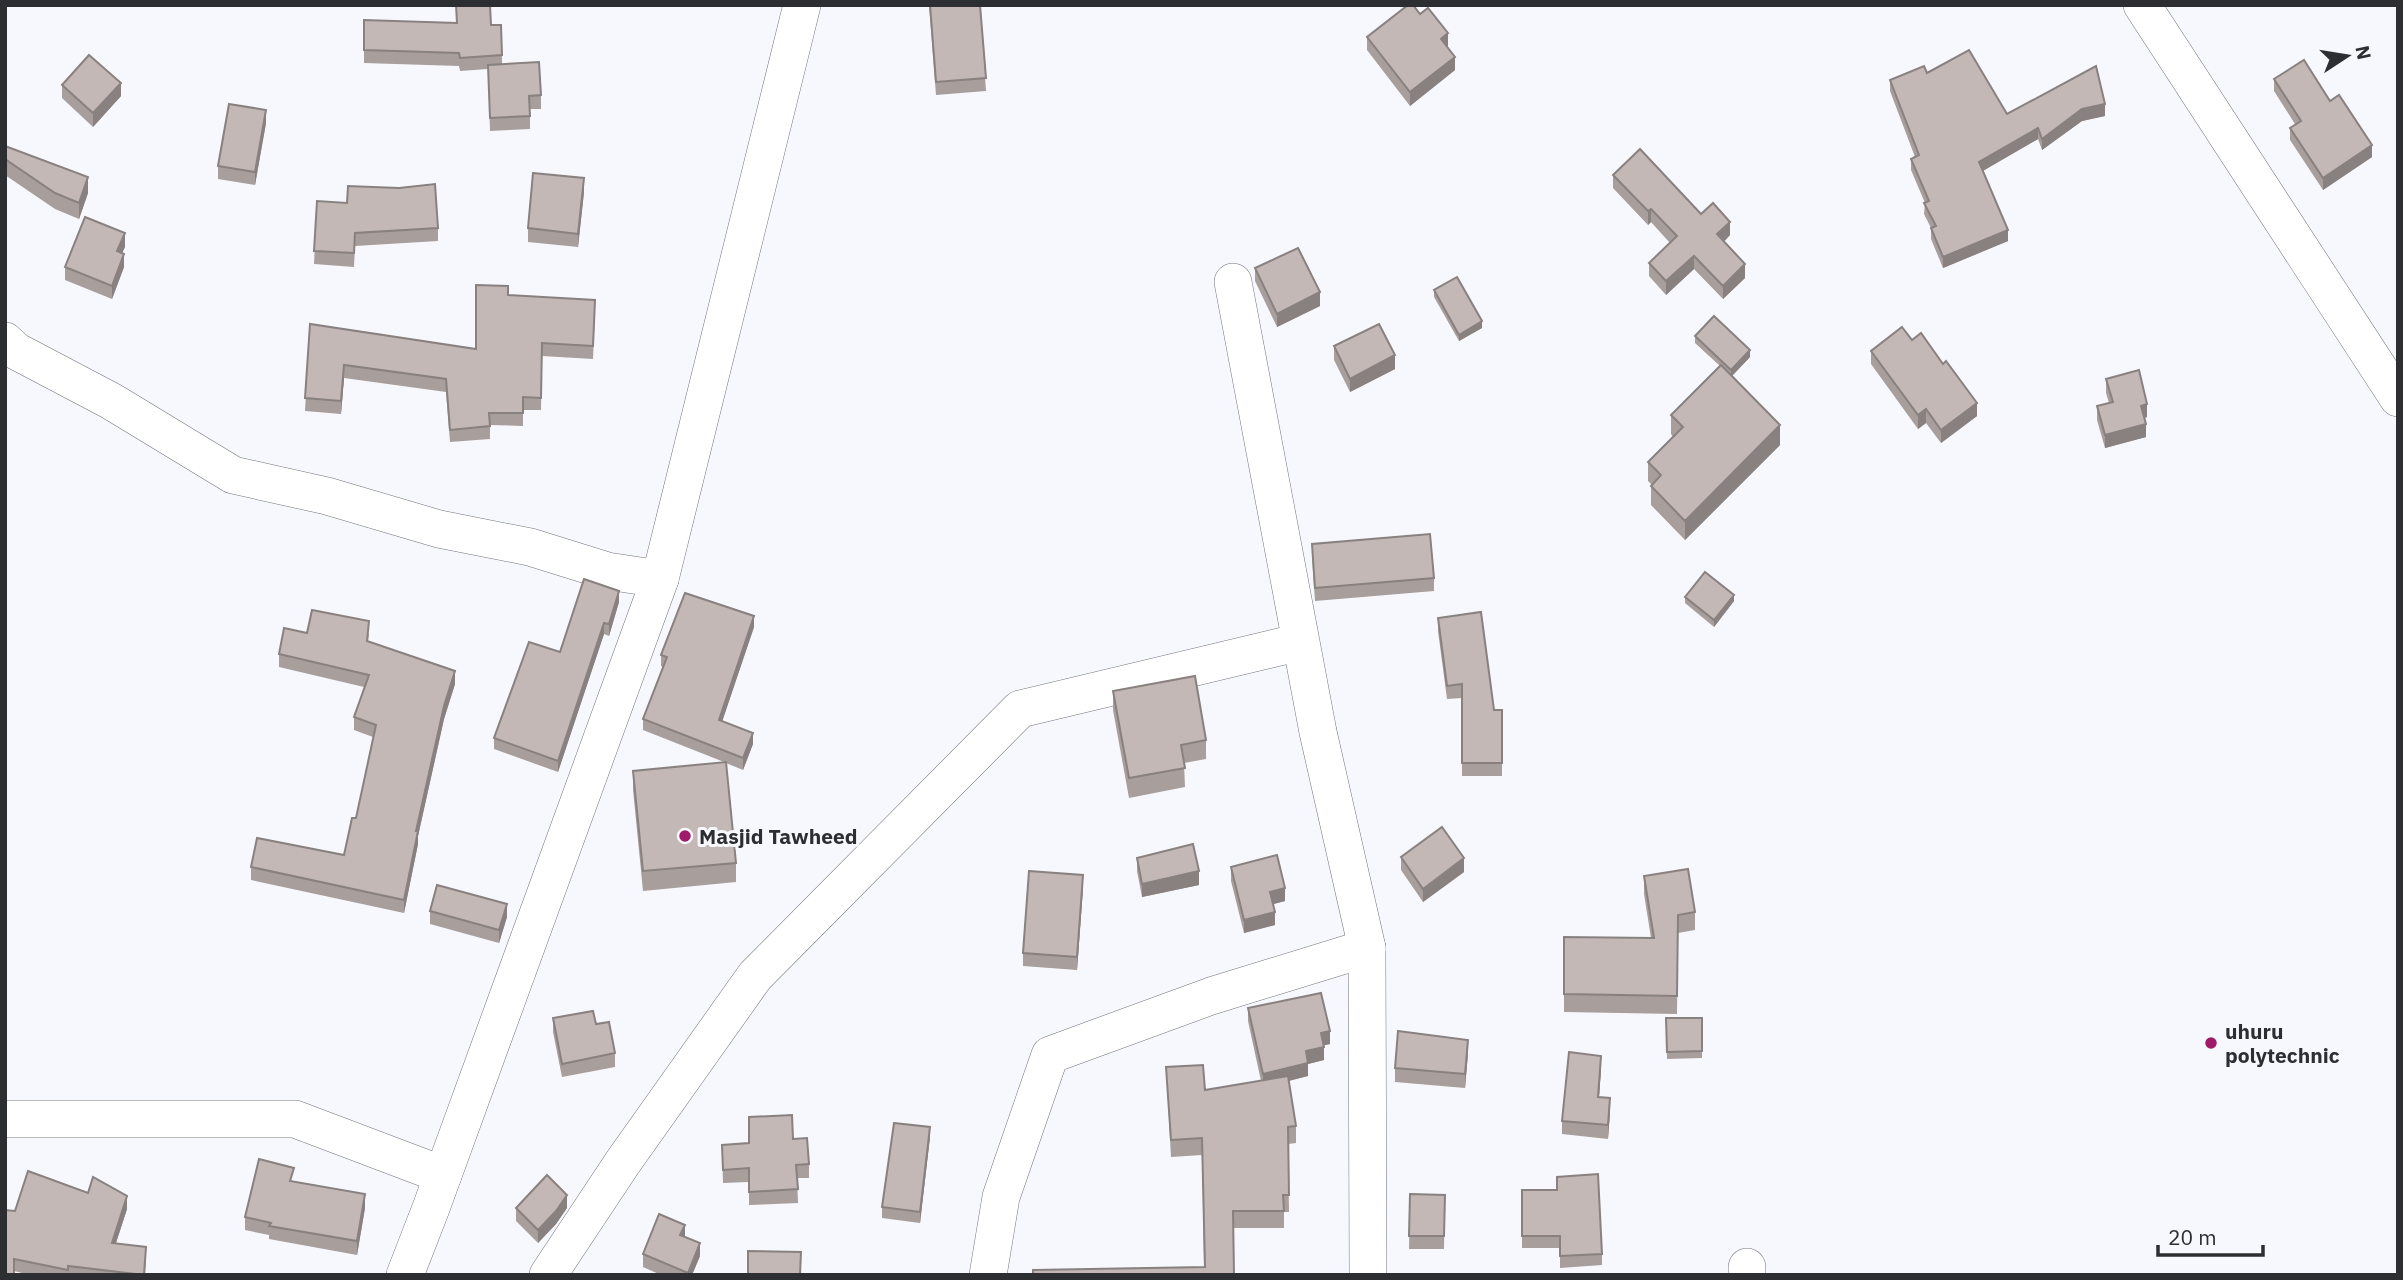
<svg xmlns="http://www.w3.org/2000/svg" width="2403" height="1280" font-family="'IBM Plex Sans',sans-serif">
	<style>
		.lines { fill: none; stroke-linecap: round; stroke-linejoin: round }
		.minor-casing { stroke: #73747d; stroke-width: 38 }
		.minor { stroke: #fff; stroke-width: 37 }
		.wall { fill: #a89e9c }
		.shaded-wall { fill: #88817f }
		.building { fill: #c3b8b5; stroke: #88817f; stroke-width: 2 }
		.poi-dot { fill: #9f1b6a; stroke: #f7f8fe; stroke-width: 2.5 }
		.labels { text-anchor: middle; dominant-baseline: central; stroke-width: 6; stroke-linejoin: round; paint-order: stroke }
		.poi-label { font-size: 21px; font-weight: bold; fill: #2d2e32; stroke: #f7f8fe; text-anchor: start }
	</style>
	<rect width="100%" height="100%" fill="#f7f8fe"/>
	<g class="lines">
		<defs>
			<g id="minor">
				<polyline points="2142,5 2398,398"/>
				<polyline points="1233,282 1318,732 1367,948 1368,1275"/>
				<polyline points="5,341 16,351 111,401 233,475 327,496 439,529 530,547 607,571 660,579"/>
				<polyline points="5,1119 295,1119 443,1175"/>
				<polyline points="1747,1267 1747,1275"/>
				<polyline points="405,1275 431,1208 660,579 802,5"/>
				<polyline points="548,1275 623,1162 755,976 1020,709 1300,642"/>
				<polyline points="988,1275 1001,1197 1050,1055 1211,996 1367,948"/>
			</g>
		</defs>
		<use href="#minor" class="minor-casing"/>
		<use href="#minor" class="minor"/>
	</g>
	<g class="wall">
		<polygon points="456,5 490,5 491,25 502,55 502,65 541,95 541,109 530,109 530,129 490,131 488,69 460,71 459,66 364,63 364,20 457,23"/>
		<polygon points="929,5 980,5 986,91 936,95"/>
		<polygon points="1420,14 1448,46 1447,47 1455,70 1410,106 1367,50 1367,37"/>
		<polygon points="2274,79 2330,101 2372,157 2323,190 2290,140 2290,128 2295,124 2274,91"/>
		<polygon points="1890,80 2007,114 2105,116 2082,121 2042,150 2038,139 1983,171 2008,241 1943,268 1931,239 1931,228 1924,214 1925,203 1911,170 1911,159 1915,157 1890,91"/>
		<polygon points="62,85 121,96 93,127 62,98"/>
		<polygon points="266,123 255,185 218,179 218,166"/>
		<polygon points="5,146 88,193 79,219 55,209 5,175"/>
		<polygon points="1613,175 1701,214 1730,235 1724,242 1745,278 1723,299 1694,269 1666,295 1649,276 1649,263 1670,243 1651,222 1648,225 1613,188"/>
		<polygon points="584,192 578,247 528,242 528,228"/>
		<polygon points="317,201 438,228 438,241 355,246 354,267 314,264"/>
		<polygon points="125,247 122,253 124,267 112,299 65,280 65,267"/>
		<polygon points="1255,268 1320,306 1277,327 1255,281"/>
		<polygon points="1434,290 1482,328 1459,341 1434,297"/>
		<polygon points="508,295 595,313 593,359 542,356 541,410 523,410 523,426 490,425 490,439 450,442 446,392 344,378 341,414 305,411 310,324 476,349"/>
		<polygon points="1695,336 1750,357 1732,376 1780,445 1685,540 1651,505 1651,486 1652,485 1648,481 1648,462 1673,437 1671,434 1671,415 1720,366 1695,343"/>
		<polygon points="1912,340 1977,416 1941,443 1926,423 1918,429 1871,364 1871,351"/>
		<polygon points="1334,346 1395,369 1350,392 1334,360"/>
		<polygon points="2106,379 2147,417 2145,418 2146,437 2105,448 2097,420 2097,406 2109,403 2106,393"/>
		<polygon points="1312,544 1434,578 1434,591 1315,601 1312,557"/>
		<polygon points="1685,597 1734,601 1714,627 1685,603"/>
		<polygon points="619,602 609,636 604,634 558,772 494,749 494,738 560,652"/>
		<polygon points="1438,618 1494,710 1502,710 1502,776 1462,776 1462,698 1447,699 1438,631"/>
		<polygon points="754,627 722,721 753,744 743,770 726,763 736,863 736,882 643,891 633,790 633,771 724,762 643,730 643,719 663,667 661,666 661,655"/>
		<polygon points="307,633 369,634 368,641 455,684 444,719 418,836 418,844 404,913 251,880 251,867 344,855 356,818 373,737 354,730 354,717 364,687 279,667 279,654"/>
		<polygon points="1113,691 1206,740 1206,759 1184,763 1185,787 1129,798 1113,710"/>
		<polygon points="1401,857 1464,872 1423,902 1401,870"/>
		<polygon points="1137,858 1199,885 1142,897 1137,871"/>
		<polygon points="1231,867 1285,901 1273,904 1275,925 1244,933 1231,881"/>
		<polygon points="1644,876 1695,912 1695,930 1678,933 1677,1014 1564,1012 1564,937 1651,938 1644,894"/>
		<polygon points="1083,888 1077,970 1023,966 1023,953"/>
		<polygon points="430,911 507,917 499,943 430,924"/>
		<polygon points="1248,1008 1330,1044 1324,1045 1324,1060 1308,1064 1308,1076 1289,1081 1296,1126 1296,1143 1288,1144 1289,1212 1284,1212 1284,1228 1233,1228 1204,1267 1202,1155 1171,1157 1166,1067 1205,1090 1261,1081 1248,1021"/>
		<polygon points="553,1018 596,1024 615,1053 615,1067 562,1077 553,1032"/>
		<polygon points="1666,1018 1702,1018 1702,1058 1667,1059"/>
		<polygon points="1468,1053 1465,1088 1395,1082 1395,1068"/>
		<polygon points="1601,1069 1599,1097 1610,1111 1608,1139 1562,1134 1562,1121"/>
		<polygon points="930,1137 920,1223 882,1218 882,1207"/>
		<polygon points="793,1139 809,1164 809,1178 797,1178 798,1203 749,1205 749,1182 723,1183 722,1145"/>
		<polygon points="1557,1177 1602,1254 1602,1265 1560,1268 1560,1248 1522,1248 1522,1190 1557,1190"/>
		<polygon points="293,1182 365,1208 357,1255 269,1239 269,1235 245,1230 245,1217"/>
		<polygon points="1410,1194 1445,1195 1444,1249 1409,1249"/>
		<polygon points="516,1208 567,1208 556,1224 538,1243 516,1221"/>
		<polygon points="127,1209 116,1243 146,1259 145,1275 30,1275 14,1271 5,1275 15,1211"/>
		<polygon points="685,1237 700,1256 692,1275 661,1275 643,1267 643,1254"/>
	</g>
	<g class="shaded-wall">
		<polygon points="1448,33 1448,46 1441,52 1441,39"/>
		<polygon points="1455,57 1455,70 1410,106 1410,92"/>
		<polygon points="121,83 121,96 93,127 93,113"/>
		<polygon points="2105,104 2105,116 2082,121 2042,150 2042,139 2082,109"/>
		<polygon points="266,110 266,123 255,185 255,172"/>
		<polygon points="2038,128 2038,139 1979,173 1979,162"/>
		<polygon points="2372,145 2372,157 2323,190 2323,178"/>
		<polygon points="88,177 88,193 79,219 79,203"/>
		<polygon points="584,178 584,192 578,247 578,234"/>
		<polygon points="1651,209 1651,222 1648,225 1648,211"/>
		<polygon points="1730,222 1730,235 1717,248 1717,234"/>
		<polygon points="2008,230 2008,241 1943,268 1943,257"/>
		<polygon points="125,233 125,247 117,264 117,251"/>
		<polygon points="124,254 124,267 112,299 112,286"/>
		<polygon points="1694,256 1694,269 1666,295 1666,281"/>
		<polygon points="1745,264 1745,278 1723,299 1723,286"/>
		<polygon points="1320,292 1320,306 1277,327 1277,314"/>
		<polygon points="1482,321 1482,328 1459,341 1459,335"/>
		<polygon points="1750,350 1750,357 1731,377 1731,370"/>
		<polygon points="1395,355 1395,369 1350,392 1350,379"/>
		<polygon points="344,365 344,378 341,414 341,401"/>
		<polygon points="1977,403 1977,416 1941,443 1941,430"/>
		<polygon points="2147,404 2147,417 2141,419 2141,406"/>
		<polygon points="1926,409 1926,423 1918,429 1918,415"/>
		<polygon points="2146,424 2146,437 2105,448 2105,435"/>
		<polygon points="1780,425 1780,445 1685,540 1685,521"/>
		<polygon points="619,591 619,602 609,636 609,624"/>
		<polygon points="1734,595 1734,601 1714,627 1714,620"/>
		<polygon points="754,616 754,627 719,731 719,720"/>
		<polygon points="604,623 604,634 558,772 558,761"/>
		<polygon points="455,671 455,684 444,719 418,836 418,844 404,913 404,900 416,831 444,706"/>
		<polygon points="753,733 753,744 743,770 743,758"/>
		<polygon points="1464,858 1464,872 1423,902 1423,889"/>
		<polygon points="1199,871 1199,885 1142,897 1142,884"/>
		<polygon points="1083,875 1083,888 1077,970 1077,957"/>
		<polygon points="1285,888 1285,901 1270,905 1270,892"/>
		<polygon points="507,904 507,917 499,943 499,930"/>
		<polygon points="1275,912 1275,925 1244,933 1244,920"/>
		<polygon points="1330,1031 1330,1044 1321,1046 1321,1033"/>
		<polygon points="1468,1040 1468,1053 1465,1088 1465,1074"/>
		<polygon points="1324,1047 1324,1060 1308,1064 1308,1076 1263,1087 1263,1074 1306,1051"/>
		<polygon points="1601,1056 1601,1069 1598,1110 1598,1097"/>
		<polygon points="1610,1098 1610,1111 1608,1139 1608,1125"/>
		<polygon points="930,1127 930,1137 920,1223 920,1212"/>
		<polygon points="365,1194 365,1208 357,1255 357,1241"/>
		<polygon points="567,1195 567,1208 556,1224 538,1243 538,1230"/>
		<polygon points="127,1196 127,1209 112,1255 112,1243"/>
		<polygon points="685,1225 685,1238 680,1235"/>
		<polygon points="700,1243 700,1256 692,1275 688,1275"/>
	</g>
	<g class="building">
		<polygon points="456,5 490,5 491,25 501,25 502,55 460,58 459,53 364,50 364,20 457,23"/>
		<polygon points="930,5 980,5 986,78 936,82"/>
		<polygon points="1408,5 1413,5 1420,14 1428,8 1448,33 1441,39 1455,57 1410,92 1367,37"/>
		<polygon points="1969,50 2007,114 2096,66 2105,104 2082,109 2042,139 2038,128 1979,162 2008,230 1943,257 1931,228 1936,226 1924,203 1929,201 1911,159 1919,155 1890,80 1924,66 1927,73"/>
		<polygon points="89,55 121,83 93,113 62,85"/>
		<polygon points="2304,60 2330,101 2339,95 2372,145 2323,178 2290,128 2301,121 2274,79"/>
		<polygon points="539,62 541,95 529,96 530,116 490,118 488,65"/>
		<polygon points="229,104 266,110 255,172 218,166"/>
		<polygon points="5,146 88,177 79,203 55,193 5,159"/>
		<polygon points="1640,149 1701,214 1713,203 1730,222 1717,234 1745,264 1723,286 1694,256 1666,281 1649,263 1677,236 1651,209 1648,211 1613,175"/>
		<polygon points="533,173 584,178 578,234 528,228"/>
		<polygon points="435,184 438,228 355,233 354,253 314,251 317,201 347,203 348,186 399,188"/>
		<polygon points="85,217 125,233 117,251 124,254 112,286 65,267"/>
		<polygon points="1298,248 1320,292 1277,314 1255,268"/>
		<polygon points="1457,277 1482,321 1459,335 1434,290"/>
		<polygon points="476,285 508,286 508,295 595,300 593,346 542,343 541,398 523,397 523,413 489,413 490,426 450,430 446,379 344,365 341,401 305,398 310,324 476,349"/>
		<polygon points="1714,316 1750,350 1731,370 1695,336"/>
		<polygon points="1379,324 1395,355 1350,379 1334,346"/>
		<polygon points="1902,327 1912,340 1921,333 1943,364 1946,361 1977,403 1941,430 1926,409 1918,415 1871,351"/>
		<polygon points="1721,365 1780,425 1685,521 1651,486 1661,475 1648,462 1683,427 1671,415"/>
		<polygon points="2139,370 2147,404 2141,406 2146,424 2105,435 2097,406 2113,402 2106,379"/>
		<polygon points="1430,534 1434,578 1315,588 1312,544"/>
		<polygon points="1705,572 1734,595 1714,620 1685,597"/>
		<polygon points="584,579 619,591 609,624 604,623 558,761 494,738 529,642 560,652"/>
		<polygon points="685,593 754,616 719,720 753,733 743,758 643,719 667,657 661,655"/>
		<polygon points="312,610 369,621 367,641 455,671 444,706 416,831 418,831 404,900 251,867 257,838 344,855 352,818 356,818 376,725 354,717 369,675 279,654 284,628 307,633"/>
		<polygon points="1481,612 1494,710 1502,710 1502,763 1462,763 1462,684 1447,686 1438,618"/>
		<polygon points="1195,676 1206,740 1181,745 1185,768 1129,778 1113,691"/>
		<polygon points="726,762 736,863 643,871 633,771"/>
		<polygon points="1442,827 1464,858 1423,889 1401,857"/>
		<polygon points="1193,844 1199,871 1142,884 1137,858"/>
		<polygon points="1277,855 1285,888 1270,892 1275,912 1244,920 1231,867"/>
		<polygon points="1688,869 1695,912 1678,915 1677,996 1564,994 1564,937 1654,938 1644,876"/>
		<polygon points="1029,871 1083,875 1077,957 1023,953"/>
		<polygon points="437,885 507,904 499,930 430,911"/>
		<polygon points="1321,993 1330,1031 1321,1033 1324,1047 1306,1051 1308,1063 1263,1074 1248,1008"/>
		<polygon points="593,1011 596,1024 609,1022 615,1053 562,1064 553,1018"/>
		<polygon points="1666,1018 1702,1018 1702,1051 1667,1052"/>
		<polygon points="1398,1031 1468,1040 1465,1074 1395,1068"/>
		<polygon points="1569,1052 1601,1056 1598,1097 1610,1098 1608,1125 1562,1121"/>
		<polygon points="1203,1065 1205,1090 1288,1076 1296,1126 1288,1127 1289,1195 1283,1195 1284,1211 1233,1211 1234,1275 1033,1275 1033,1270 1205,1267 1202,1138 1171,1140 1166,1067"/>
		<polygon points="792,1115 793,1139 807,1138 809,1164 796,1165 798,1189 749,1192 749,1168 723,1170 722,1145 749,1143 749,1117"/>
		<polygon points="894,1123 930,1127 920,1212 882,1207"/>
		<polygon points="259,1159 294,1168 290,1181 365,1194 357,1241 269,1226 271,1223 245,1217"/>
		<polygon points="28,1171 88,1193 93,1177 127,1196 112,1243 146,1247 144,1275 68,1266 68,1270 14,1259 14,1275 5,1275 5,1210 15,1211"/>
		<polygon points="1598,1174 1602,1254 1560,1256 1560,1236 1522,1236 1522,1190 1557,1190 1557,1177"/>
		<polygon points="547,1175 567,1195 556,1211 538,1230 516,1208"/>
		<polygon points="1410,1194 1445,1195 1444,1236 1409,1236"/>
		<polygon points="659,1214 685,1225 680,1235 700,1243 688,1273 643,1254"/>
		<polygon points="748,1251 801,1252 800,1275 748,1275"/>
	</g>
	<g class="poi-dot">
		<circle cx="685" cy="836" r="7"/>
		<circle cx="2211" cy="1043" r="7"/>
	</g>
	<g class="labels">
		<g class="poi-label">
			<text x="699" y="836">Masjid Tawheed</text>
			<text x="2225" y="1031">uhuru<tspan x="2225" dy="24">polytechnic</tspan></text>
		</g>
	</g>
	<rect width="2403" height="1280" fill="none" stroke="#2d2e32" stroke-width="14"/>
	<g transform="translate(2347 56) rotate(78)" stroke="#f7f8fe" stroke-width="5" paint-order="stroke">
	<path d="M0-5L12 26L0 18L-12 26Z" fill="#2d2e32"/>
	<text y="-10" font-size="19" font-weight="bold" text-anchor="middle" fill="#2d2e32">N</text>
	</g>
	<path d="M2158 1245v10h105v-10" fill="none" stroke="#2d2e32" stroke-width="3.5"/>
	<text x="2168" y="1245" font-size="21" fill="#2d2e32" stroke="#f7f8fe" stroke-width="5" paint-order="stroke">20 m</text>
</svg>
